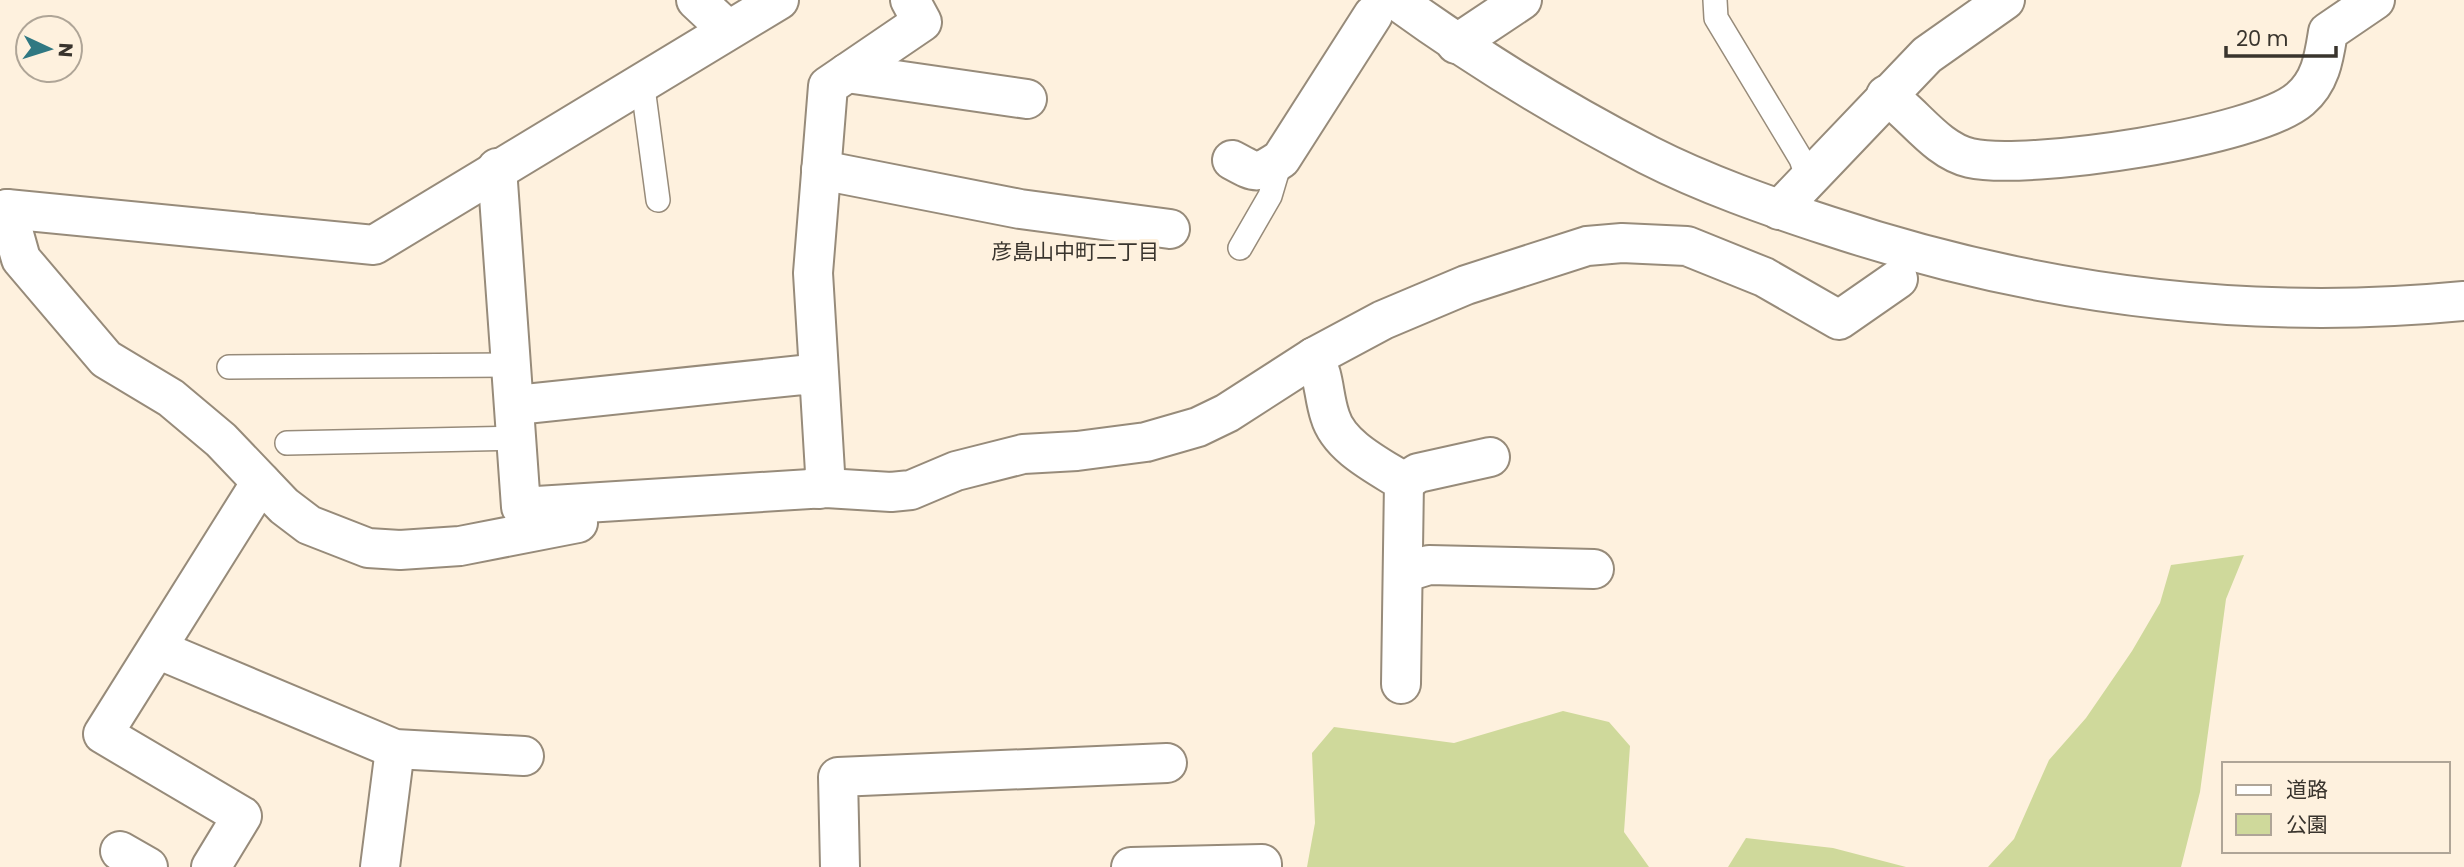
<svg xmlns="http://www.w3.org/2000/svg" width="2464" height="867" font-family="Poppins,'Noto Sans JP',sans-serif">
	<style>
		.green { fill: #cfd99b }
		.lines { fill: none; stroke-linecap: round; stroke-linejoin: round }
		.service-casing { stroke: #978b7a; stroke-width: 26 }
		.minor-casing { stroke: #978b7a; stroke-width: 42 }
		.tertiary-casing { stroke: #978b7a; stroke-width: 42 }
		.service { stroke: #fff; stroke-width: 23 }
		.minor { stroke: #fff; stroke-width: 38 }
		.tertiary { stroke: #fff; stroke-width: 38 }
		.labels { text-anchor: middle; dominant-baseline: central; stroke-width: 7; stroke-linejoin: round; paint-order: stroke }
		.neighbourhood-label { font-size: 21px; fill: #39342d; stroke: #fef1de }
	</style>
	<rect width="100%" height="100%" fill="#fef1de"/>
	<g class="green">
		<polygon points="2244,555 2226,599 2200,792 2181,867 1988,867 2014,839 2049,760 2086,718 2132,651 2160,603 2171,565"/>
		<polygon points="1563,711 1609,722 1630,746 1624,832 1649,867 1307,867 1315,823 1312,753 1334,727 1454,743"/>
		<polygon points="1746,838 1833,848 1906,867 1728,867"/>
	</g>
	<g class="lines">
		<defs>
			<g id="service">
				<polyline points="1715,0 1716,18 1801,159 1808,179"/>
				<polyline points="642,80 658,200"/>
				<polyline points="1240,248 1270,196 1281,159"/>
				<polyline points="229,367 513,365"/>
				<polyline points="287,443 517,438"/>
			</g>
			<g id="minor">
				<polyline points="696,0 727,29"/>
				<polyline points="1456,44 1522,0"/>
				<polyline points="847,73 1027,99"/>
				<path d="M1886,95C1914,114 1936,150 1970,158C2027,171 2257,137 2300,99C2321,81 2324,57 2328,32L2375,0"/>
				<path d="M1232,160C1256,173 1257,175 1281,159L1373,15"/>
				<polyline points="497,168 521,507 826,488 891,492 911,490 956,471 1023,454 1077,451 1146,442 1198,427 1227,413 1314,357 1383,320 1466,285 1587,246 1622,243 1687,246 1764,277 1839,320 1898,279"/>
				<polyline points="821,170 1020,209 1170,229"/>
				<polyline points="7,209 21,259 106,359 171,398 221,440 284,506 309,525 368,548 400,550 460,546 578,523"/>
				<polyline points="1779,210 1927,55 2005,0"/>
				<polyline points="0,211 7,209 374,245 779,0"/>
				<path d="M1314,357C1325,377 1323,395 1330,416C1339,447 1379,466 1404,482L1401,684"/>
				<polyline points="516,405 802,375 819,380"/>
				<polyline points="1404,482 1418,473 1490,457"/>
				<polyline points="819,489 825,472 813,273 828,86 922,22 910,0"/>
				<polyline points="1403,573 1429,565 1594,569"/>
				<polyline points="157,649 395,749 524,756"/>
				<polyline points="120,851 148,867"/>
				<polyline points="211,867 242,816 103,734 261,482"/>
				<polyline points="380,867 395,749"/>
				<polyline points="840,867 838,777 1167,763"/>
				<polyline points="1131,867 1262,864 1262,867"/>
			</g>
			<path id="tertiary" d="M1396,0C1476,58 1561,110 1648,155C1705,184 1768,206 1829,226C2034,294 2248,322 2464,301"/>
		</defs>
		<use href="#service" class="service-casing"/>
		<use href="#minor" class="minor-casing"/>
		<use href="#tertiary" class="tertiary-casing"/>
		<use href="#service" class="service"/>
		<use href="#minor" class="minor"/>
		<use href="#tertiary" class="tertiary"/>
	</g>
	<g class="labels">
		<g class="neighbourhood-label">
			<text x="1075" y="251">彦島山中町二丁目</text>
		</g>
	</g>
	<rect x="2222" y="762" width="228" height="91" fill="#fef1de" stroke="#afa597" stroke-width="2"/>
	<rect x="2236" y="785" width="35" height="10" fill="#ffffff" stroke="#afa597" stroke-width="2"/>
	<text x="2286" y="797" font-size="21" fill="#39342d">道路</text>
	<rect x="2236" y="814" width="35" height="21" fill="#cfd99b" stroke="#afa597" stroke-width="2"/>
	<text x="2286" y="832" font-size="21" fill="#39342d">公園</text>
	<g transform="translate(49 49) rotate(94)"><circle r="33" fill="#fef1de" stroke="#afa597" stroke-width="2"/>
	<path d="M0-5L12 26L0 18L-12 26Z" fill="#307882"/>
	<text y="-10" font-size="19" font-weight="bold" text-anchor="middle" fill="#39342d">N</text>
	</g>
	<path d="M2226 46v10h110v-10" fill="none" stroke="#39342d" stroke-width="3.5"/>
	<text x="2236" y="46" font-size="21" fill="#39342d" stroke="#fef1de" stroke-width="5" paint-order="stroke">20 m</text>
</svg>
